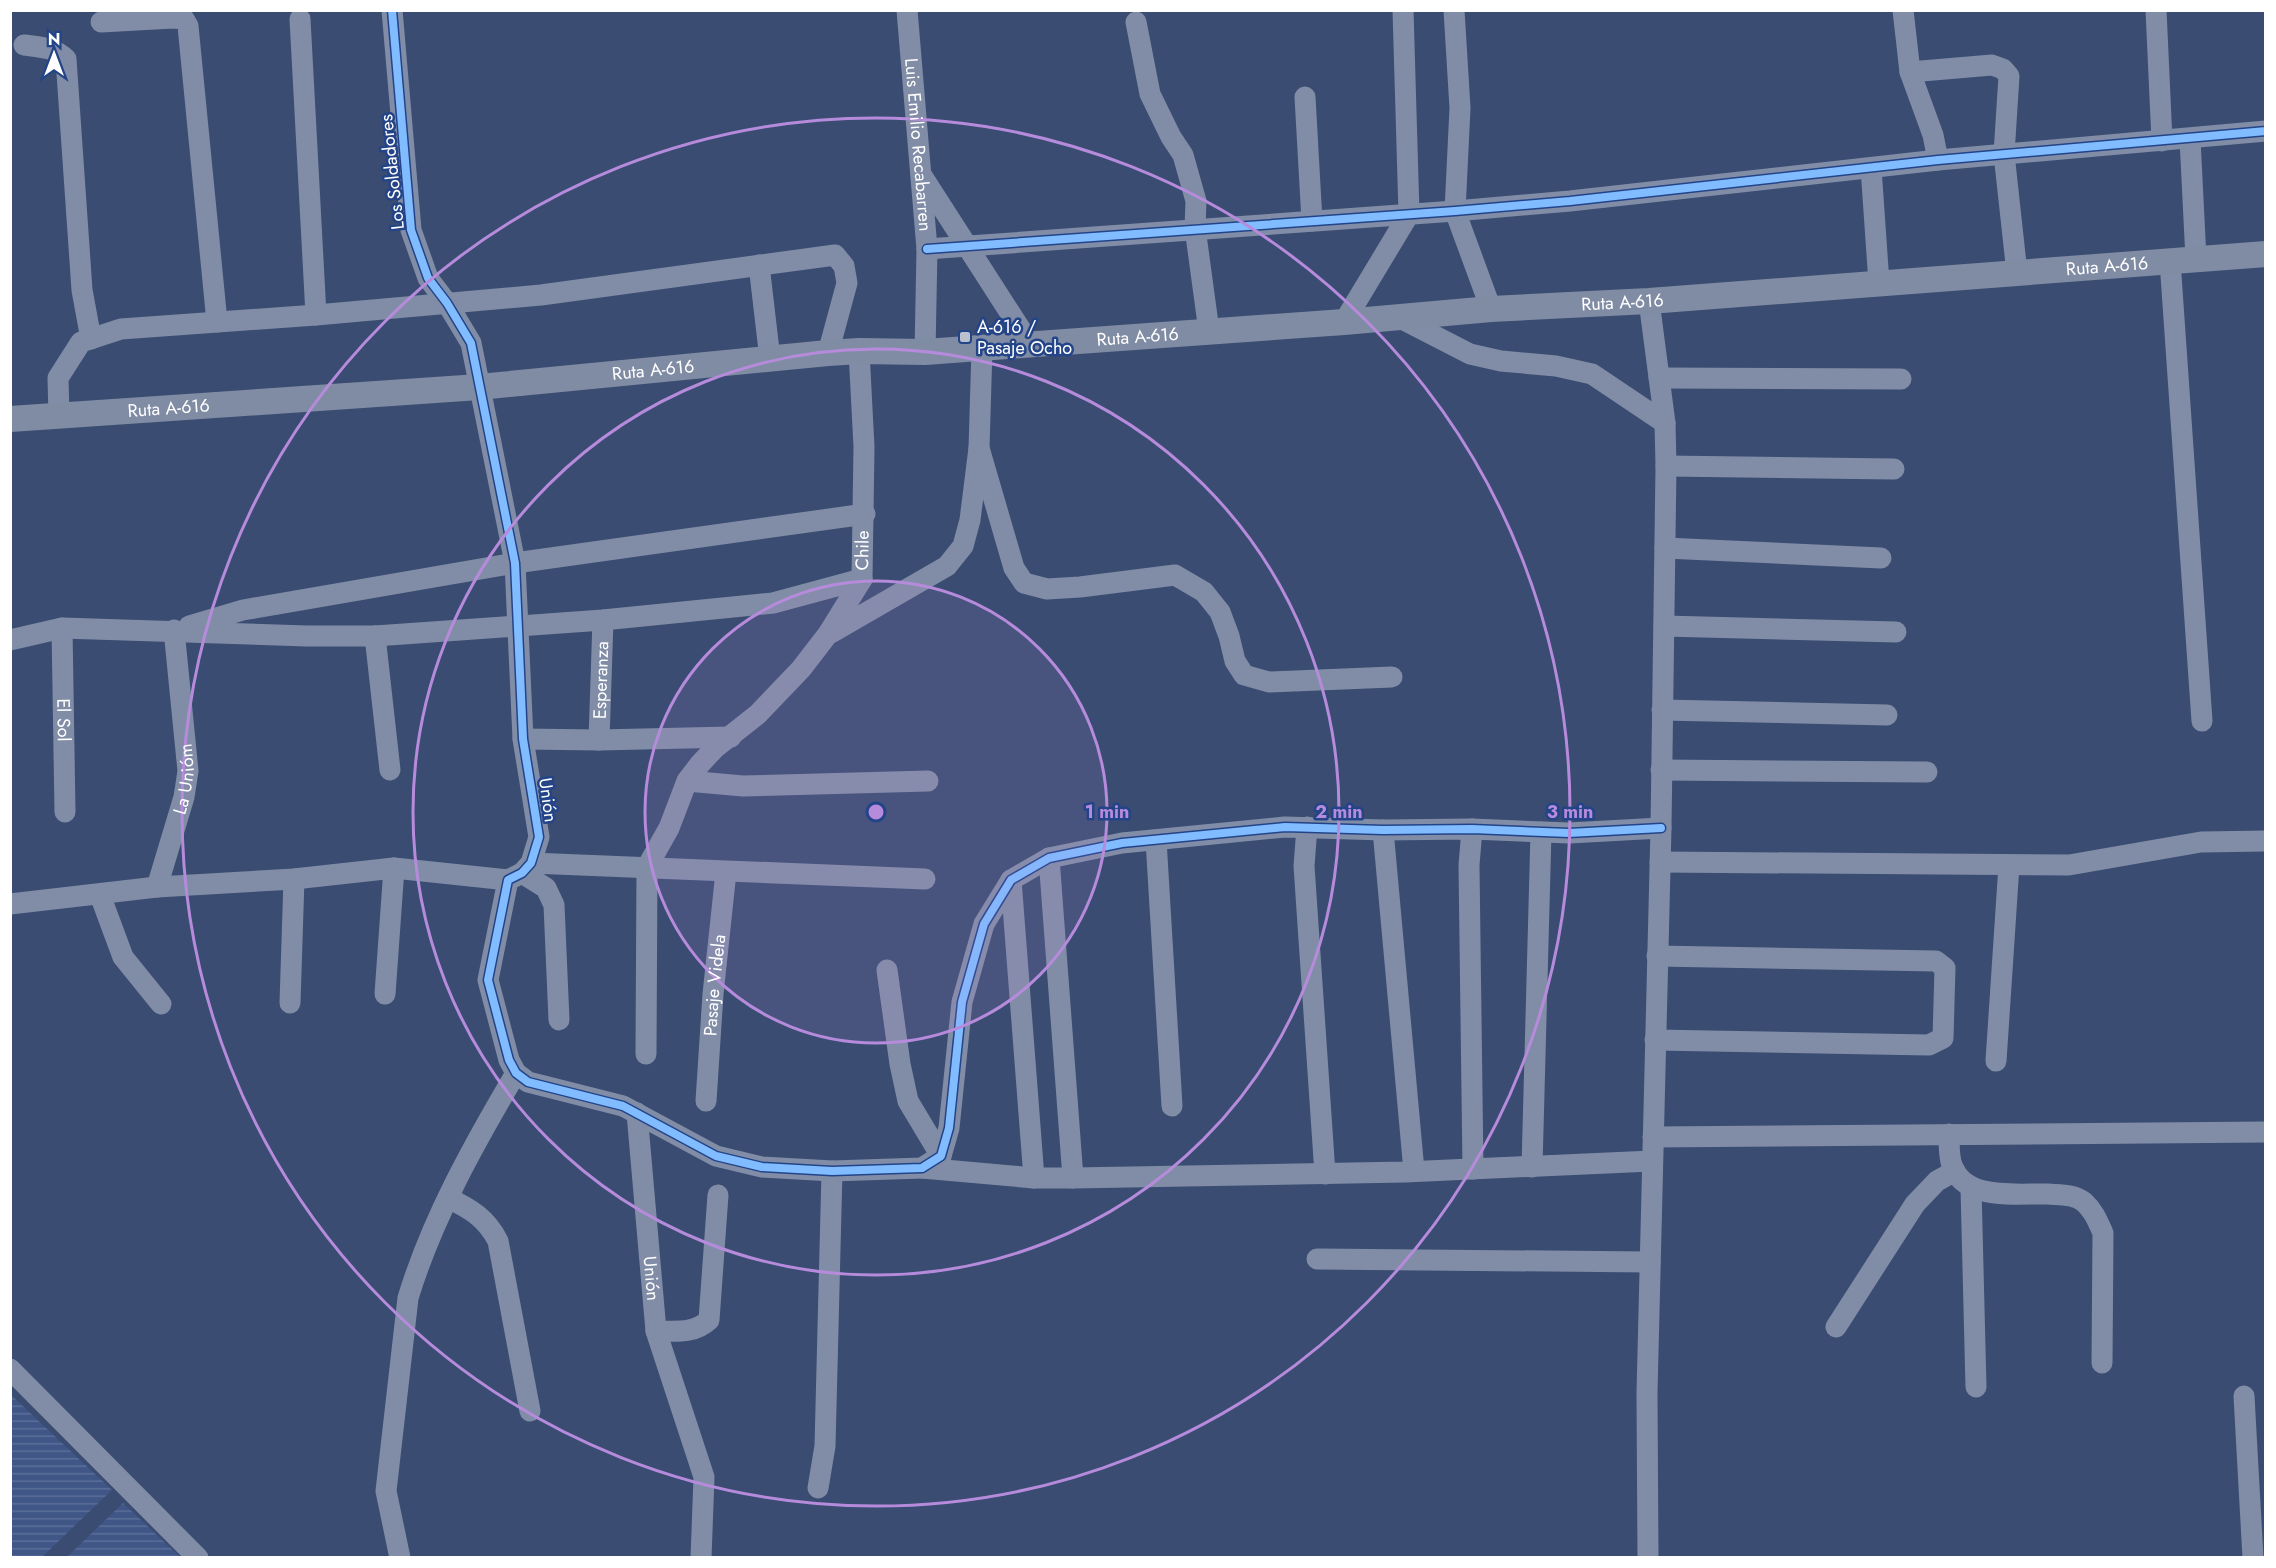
<svg xmlns="http://www.w3.org/2000/svg" width="2276" height="1568" font-family="Jost,sans-serif">
	<style>
		.water { fill: url(#water-rules) }
		.lines { fill: none; stroke-linecap: round; stroke-linejoin: round }
		.minor { stroke: #818da7; stroke-width: 21 }
		.major { stroke: #808ca4; stroke-width: 26 }
		.cycleway-casing { stroke: #234488; stroke-width: 11 }
		.cycleway { stroke: #80bcff; stroke-width: 8 }
		.ring { fill: none; stroke: #b68bdc; stroke-width: 3 }
		.poi-dot { fill: #bac0cd; stroke: #234488; stroke-width: 2 }
		.labels { text-anchor: middle; dominant-baseline: central; stroke-width: 5; stroke-linejoin: round; paint-order: stroke }
		.street-label { font-size: 18px; fill: #fff; stroke: #234488 }
		.poi-label { font-size: 18px; fill: #fff; stroke: #234488; text-anchor: start }
		.centre { fill: #b68bdc; stroke: #234488; stroke-width: 3 }
		.ring-label { font-size: 18px; text-anchor: middle; font-weight: bold; fill: #b68bdc; stroke: #234488; stroke-width: 5; stroke-linejoin: round; paint-order: stroke }
	</style>
	<defs>
		<pattern id="water-rules" width="6" height="5" patternUnits="userSpaceOnUse" patternTransform="scale(1.5)"><rect width="6" height="5" fill="#3f5687"/><path d="M0 2.5h6" fill="none" stroke="#5c6f99"/></pattern>
	</defs>
	<rect width="100%" height="100%" fill="#3a4c71"/>
	<g class="water">
		<polygon points="10,1394 112,1490 42,1557 11,1557"/>
		<polygon points="123,1503 180,1557 67,1557"/>
	</g>
	<g class="lines">
		<g class="minor">
			<polyline points="392,10 411,230 428,278 447,303 471,343 515,563 523,739 539,837 531,863 522,873 508,880 488,980 509,1060 516,1073 528,1082 623,1106 716,1156 762,1167 832,1171 922,1168 941,1156 949,1128 962,1002 984,924 1011,880 1049,858 1122,843 1285,827 1383,830 1472,829 1569,833 1661,828"/>
			<path id="s1" d="M907,10L927,249L925,352"/>
			<polyline points="1454,10 1460,108 1455,211 1491,309"/>
			<polyline points="1903,10 1910,72 1933,135 1938,160"/>
			<polyline points="2156,10 2162,141"/>
			<polyline points="300,19 316,315"/>
			<polyline points="101,22 173,18 184,19 188,26 217,322"/>
			<polyline points="1136,22 1150,94 1171,137 1183,155 1196,201 1195,228 1209,331"/>
			<path d="M24,45C40,47 54,47 66,59L82,290L91,339"/>
			<polyline points="1910,72 1992,65 2003,69 2009,76 2004,154 2017,273"/>
			<polyline points="1305,97 1312,221"/>
			<polyline points="2190,139 2196,259"/>
			<polyline points="1871,168 1879,283"/>
			<polyline points="922,176 1030,344"/>
			<polyline points="927,249 1455,211 1570,201 1938,160 2266,131"/>
			<polyline points="2170,261 2202,721"/>
			<polyline points="759,265 770,359"/>
			<polyline points="1398,317 1470,354 1501,361 1556,366 1592,374 1665,423"/>
			<polyline points="1344,322 1409,214 1403,10"/>
			<polyline points="1659,378 1901,379"/>
			<polyline points="59,416 58,378 81,342 121,329 316,315 541,295 835,255 844,266 847,283 828,353"/>
			<polyline points="979,448 1014,568 1024,583 1047,589 1080,587 1175,575 1204,592 1220,612 1229,636 1235,661 1244,675 1269,682 1392,677"/>
			<polyline points="1666,466 1894,469"/>
			<polyline points="1665,548 1881,558"/>
			<polyline points="189,626 243,610 515,563 865,514"/>
			<polyline points="1664,626 1896,632"/>
			<path id="s2" d="M62,628L65,812"/>
			<polyline points="831,633 947,566 963,546 970,520 979,448 982,348"/>
			<polyline points="375,636 390,770"/>
			<polyline points="10,640 62,628 307,636 375,636 603,620 773,603 862,579"/>
			<polyline points="1662,710 1887,715"/>
			<polyline points="523,739 599,740 731,737"/>
			<path id="s3" d="M599,740L603,620"/>
			<polyline points="1661,770 1927,772"/>
			<polyline points="687,781 743,786 928,781"/>
			<polyline points="1307,827 1304,866 1325,1174"/>
			<polyline points="1472,829 1469,865 1473,1169"/>
			<polyline points="1383,830 1414,1171"/>
			<polyline points="1156,840 1172,1106"/>
			<polyline points="1049,858 1073,1178"/>
			<polyline points="1660,862 2069,865 2201,842 2266,841"/>
			<polyline points="531,863 925,879"/>
			<polyline points="522,873 546,888 554,905 559,1020"/>
			<polyline points="1011,880 1034,1178"/>
			<path id="s4" d="M157,887L184,797L188,771L174,630"/>
			<polyline points="100,895 123,957 161,1004"/>
			<polyline points="10,904 157,887 294,879 394,868 508,880"/>
			<polyline points="887,970 900,1064 908,1101 941,1156"/>
			<polyline points="385,994 394,868"/>
			<polyline points="290,1003 294,879"/>
			<polyline points="1655,1040 1929,1045 1943,1038 1945,968 1936,961 1657,956"/>
			<path id="s5" d="M646,1054L647,867L669,828L687,781L700,764L715,748L758,714L801,669L828,634L862,579L864,447L859,351"/>
			<polyline points="1996,1061 2009,865"/>
			<path id="s6" d="M706,1101L713,994L726,872"/>
			<path id="s7" d="M637,1113L656,1331L704,1477L701,1558"/>
			<path d="M1949,1134C1949,1143 1949,1154 1951,1162C1962,1202 2016,1193 2048,1194C2061,1195 2074,1194 2084,1202C2094,1211 2098,1222 2103,1233L2102,1363"/>
			<polyline points="1653,1137 2266,1132"/>
			<polyline points="1532,1167 1541,832"/>
			<polyline points="922,1168 1034,1178 1073,1178 1405,1172 1652,1161"/>
			<polyline points="1971,1188 1976,1387"/>
			<path d="M448,1198C471,1209 486,1218 498,1241L530,1411"/>
			<polyline points="1317,1259 1650,1262"/>
			<polyline points="1836,1327 1915,1204 1937,1181 1955,1171"/>
			<path d="M656,1331C676,1331 694,1334 709,1320L718,1195"/>
			<polyline points="10,1369 198,1558"/>
			<polyline points="2244,1396 2253,1558"/>
			<polyline points="818,1488 825,1446 832,1171"/>
			<path d="M400,1558L386,1491L408,1298C432,1219 474,1144 516,1073"/>
			<polyline points="1648,1558 1647,1393 1661,828 1666,466 1665,423 1649,301"/>
		</g>
		<path class="major" id="s8" d="M10,419L479,387L828,353L859,351L925,352L1344,322L1491,309L1649,301L2266,254"/>
		<defs>
			<g id="cycleway">
				<polyline points="392,10 411,230 428,278 447,303 471,343 515,563 523,739 539,837 531,863 522,873 508,880 488,980 509,1060 516,1073 528,1082 623,1106 716,1156 762,1167 832,1171 922,1168 941,1156 949,1128 962,1002 984,924 1011,880 1049,858 1122,843 1285,827 1383,830 1472,829 1569,833 1661,828"/>
				<polyline points="927,249 1455,211 1570,201 1938,160 2266,131"/>
			</g>
		</defs>
		<use href="#cycleway" class="cycleway-casing"/>
		<use href="#cycleway" class="cycleway"/>
	</g>
	<circle cx="876" cy="812" r="231" fill="#b68bdc" fill-opacity=".12"/>
	<g class="ring">
		<circle cx="876" cy="812" r="231"/>
		<circle cx="876" cy="812" r="463"/>
		<circle cx="876" cy="812" r="694"/>
	</g>
	<rect class="poi-dot" x="959" y="331" width="12" height="12" rx="3"/>
	<g class="labels">
		<g class="street-label">
			<text stroke="none"><textPath href="#s1" startOffset="135">Luis Emilio Recabarren</textPath></text>
			<text transform="translate(392 172) rotate(-96)">Los Soldadores</text>
			<text stroke="none"><textPath href="#s8" startOffset="2103">Ruta A-616</textPath></text>
			<text stroke="none"><textPath href="#s8" startOffset="1617">Ruta A-616</textPath></text>
			<text stroke="none"><textPath href="#s8" startOffset="1131">Ruta A-616</textPath></text>
			<text stroke="none"><textPath href="#s8" startOffset="645">Ruta A-616</textPath></text>
			<text stroke="none"><textPath href="#s8" startOffset="159">Ruta A-616</textPath></text>
			<text stroke="none"><textPath href="#s5" startOffset="580">Chile</textPath></text>
			<text stroke="none"><textPath href="#s3" startOffset="60">Esperanza</textPath></text>
			<text stroke="none"><textPath href="#s2" startOffset="92">El Sol</textPath></text>
			<text stroke="none"><textPath href="#s4" startOffset="112">La Unióm</textPath></text>
			<text transform="translate(548 800) rotate(82)">Unión</text>
			<text stroke="none"><textPath href="#s6" startOffset="116">Pasaje Videla</textPath></text>
			<text stroke="none"><textPath href="#s7" startOffset="166">Unión</textPath></text>
		</g>
		<g class="poi-label">
			<text x="977" y="327">A-616 /<tspan x="977" dy="21">Pasaje Ocho</tspan></text>
		</g>
	</g>
	<circle cx="876" cy="812" r="9" class="centre"/>
	<g class="ring-label">
		<text x="1107" y="818">1 min</text>
		<text x="1339" y="818">2 min</text>
		<text x="1570" y="818">3 min</text>
	</g>
	<rect width="2276" height="1568" fill="none" stroke="#ffffff" stroke-width="24"/>
	<g transform="translate(54 54)" stroke="#234488" stroke-width="4.5" paint-order="stroke">
	<path d="M0-4.5L10 22L0 15L-10 22Z" fill="#ffffff"/>
	<text y="-9" font-size="16" font-weight="bold" text-anchor="middle" fill="#ffffff">N</text>
	</g>
</svg>
